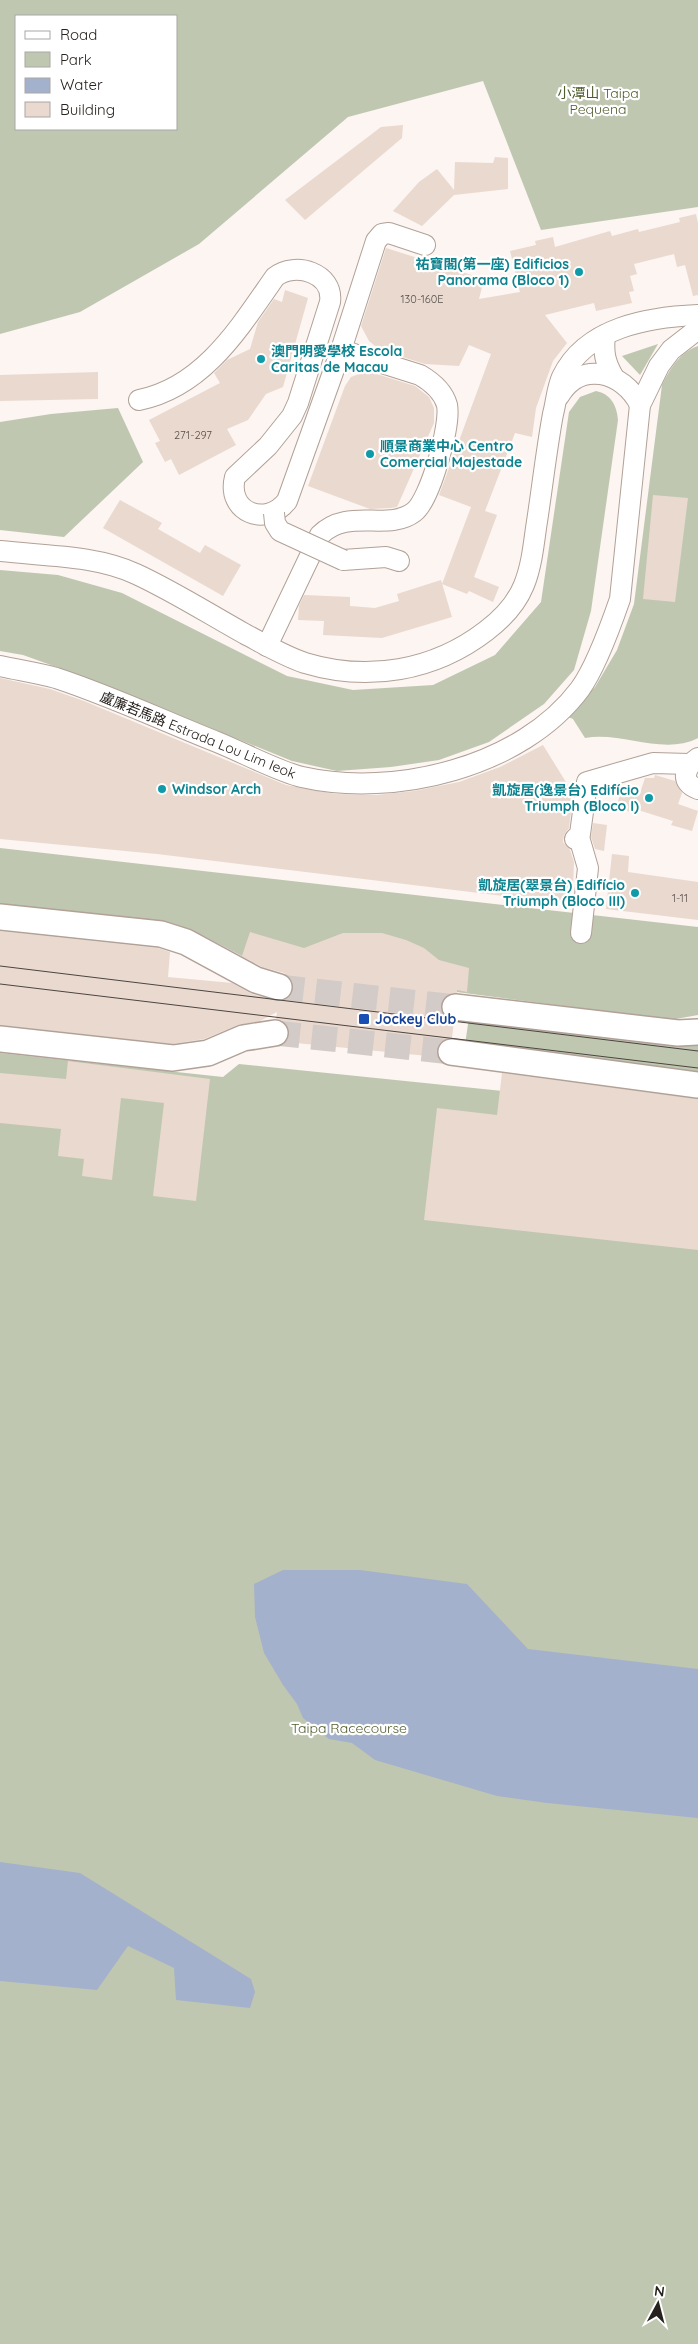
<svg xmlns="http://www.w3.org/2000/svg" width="698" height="2344" font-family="Quicksand,'Noto Sans SC',sans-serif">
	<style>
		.green { fill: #bfc7b0; fill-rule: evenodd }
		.water { fill: #a4b1cc }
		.building { fill: #ead9cf }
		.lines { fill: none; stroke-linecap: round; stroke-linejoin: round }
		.major-tunnel { stroke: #d2cbc7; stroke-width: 25; stroke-dasharray: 25 12; stroke-linecap: butt }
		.minor-casing { stroke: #b1a197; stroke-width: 22 }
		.major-casing { stroke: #b1a197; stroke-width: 28 }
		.minor { stroke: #fff; stroke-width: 20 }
		.major { stroke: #fff; stroke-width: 25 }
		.tram { stroke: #4b4541; stroke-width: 1 }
		.minor-bridge-casing { stroke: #b1a197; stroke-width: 22; stroke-linecap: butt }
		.minor-bridge { stroke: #fff; stroke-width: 20 }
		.culture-dot { fill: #0f9aa8; stroke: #fff; stroke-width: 2 }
		.transit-dot { fill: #1a4fb4; stroke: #fff; stroke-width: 2 }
		.labels { text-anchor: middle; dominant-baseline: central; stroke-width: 4.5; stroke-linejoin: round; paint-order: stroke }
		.number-label { font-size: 11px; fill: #58504a }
		.park-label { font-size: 14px; fill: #505d2e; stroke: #fff }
		.culture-label { font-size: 14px; font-weight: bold; fill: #0d838f; stroke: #fff; text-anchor: end }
		.street-label { font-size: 14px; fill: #28221e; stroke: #fff }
		.transit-label { font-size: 14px; font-weight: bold; fill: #164399; stroke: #fff; text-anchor: start }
	</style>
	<rect width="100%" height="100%" fill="#fcf5f1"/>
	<g class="green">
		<path d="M0,0H698V207L541,230L483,81L348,117L199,244L80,312L0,334ZM16,16H176V129H16Z"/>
		<polygon points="658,344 640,375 622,356"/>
		<path d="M698,346V738C663,756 622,731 585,738L573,719L566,716L595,687L617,650L634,604L662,385C670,369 680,352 698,346Z"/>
		<path d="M596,391C611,394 617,406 618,420L591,611L574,670L544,704L489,742L439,760L391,767L337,771L292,761L90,679L23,655L0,651V570L58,575L122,593L287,676L353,690L433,685L495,655L541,602L569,412L580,397Z"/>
		<polygon points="118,408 143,462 64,537 0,530 0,422 51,414"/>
		<path d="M0,848L698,927V1015L670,1020L266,967C233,954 205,933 171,923L0,905Z"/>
		<polygon points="469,1017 698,1045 698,1074 465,1045"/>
		<polygon points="0,1053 223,1077 239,1064 698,1111 698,2344 0,2344"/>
	</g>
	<g class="water">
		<polygon points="283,1570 360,1570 467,1584 528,1649 698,1669 698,1818 547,1803 497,1796 375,1760 352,1743 329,1739 303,1718 297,1704 283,1685 264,1653 255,1617 254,1584"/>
		<polygon points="0,1862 80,1873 251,1979 255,1992 250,2008 176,2000 174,1968 128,1946 97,1990 0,1981"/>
	</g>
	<g class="building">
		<polygon points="403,125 402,138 305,220 285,200 381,127"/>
		<polygon points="495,157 508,158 508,189 454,195 422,226 393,211 419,182 437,169 454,190 455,162 493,163"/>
		<polygon points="696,214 698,223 698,295 693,296 685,265 677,267 674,254 634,264 637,274 630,276 634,291 629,292 632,303 596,311 594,303 545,315 567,343 553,361 536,408 532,437 515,433 485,511 497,515 474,577 499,587 493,602 469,591 467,594 442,584 471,507 439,495 491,354 469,345 459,366 425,364 380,350 369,341 361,326 386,248 484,279 479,299 520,292 510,251 536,245 535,241 553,237 555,247 610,231 612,236 638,229 639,232 680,222 679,218"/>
		<polygon points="285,290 308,298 283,387 266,394 248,420 227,429 236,445 179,475 171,459 165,462 155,443 160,441 149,420 220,383 214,373 227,360 250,349 258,322 274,299 282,302"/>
		<polygon points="367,371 415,386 429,397 434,408 434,423 397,507 391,508 370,509 308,486 345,386 351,377"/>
		<polygon points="98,372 98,399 0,401 0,375"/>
		<polygon points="653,495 688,498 675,602 643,599"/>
		<polygon points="120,500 162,523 158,529 200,553 205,545 241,565 223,596 103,528"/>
		<polygon points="441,580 452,617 382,638 323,635 324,621 298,620 299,606 304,595 350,597 350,606 375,608 399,601 397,594"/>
		<polygon points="0,678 50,689 84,701 286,785 336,794 376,795 414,791 459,782 500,767 543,745 569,787 572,804 569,828 564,835 563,842 570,850 574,862 573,889 567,899 553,902 157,854 0,839"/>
		<polygon points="655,775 675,781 682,793 678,804 698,811 692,831 671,825 673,821 635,809 633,813 616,807 623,787 640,793 645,778 654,778"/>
		<polygon points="593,823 607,825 604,851 595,849 591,837"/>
		<polygon points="612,854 629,856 628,872 698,882 698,920 606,909"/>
		<polygon points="0,931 158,948 170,952 168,977 232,983 252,994 282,1001 289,997 293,991 293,983 284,973 262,967 242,956 250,932 304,948 343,933 382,933 406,940 424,948 439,960 469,968 467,992 457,990 457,993 449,994 443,999 441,1006 442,1013 447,1019 454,1021 452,1038 445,1039 439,1044 437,1051 438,1057 286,1042 289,1030 286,1024 276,1019 277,1012 260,1021 238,1025 204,1039 173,1044 0,1025"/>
		<polygon points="68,1061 210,1079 196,1201 153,1196 164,1103 121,1098 112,1180 82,1176 84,1159 58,1156 61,1129 0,1123 0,1073 66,1079"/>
		<polygon points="502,1073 698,1099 698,1250 424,1220 437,1108 497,1115"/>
	</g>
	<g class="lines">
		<g class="major-tunnel">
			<polyline points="279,987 455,1007"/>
			<polyline points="275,1033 451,1052"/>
		</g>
		<defs>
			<g id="minor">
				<path d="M605,335C603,352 605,362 613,376"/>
				<path d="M559,396C580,360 623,371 640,405"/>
				<path d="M139,400C204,387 240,327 275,277C295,261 334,273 330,302L298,403L292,416L268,446L235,477C226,512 266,528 287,501L341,350L376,241L382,234L389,233L425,245"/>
				<path d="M0,551C44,556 96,555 136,574C173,591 209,614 245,634C264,644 284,656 305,663C368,682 434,671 486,631C526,601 530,574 536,528C542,490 546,452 553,414C556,403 557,388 562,377C586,327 649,317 698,315"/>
				<polyline points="343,560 386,557 399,561"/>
				<path d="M267,646L320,535C348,507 388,532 414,512C430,500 451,425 447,405C443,391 432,382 420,375L341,350"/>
				<path d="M0,666C18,670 38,673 56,678C111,696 164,721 217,742C242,752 277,771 302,777C394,798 522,767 580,689C596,667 611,625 620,599L640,405L659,366L671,350L698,329"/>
				<path d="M698,758C685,767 679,782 698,789"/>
				<polyline points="579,837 588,868 581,933"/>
				<polyline points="575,839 580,834 587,782 653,763 689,764"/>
			</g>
			<g id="major">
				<polyline points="0,917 161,934 186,942 256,980 279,987"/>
				<polyline points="455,1007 678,1033 698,1032"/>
				<polyline points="0,1039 173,1058 208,1053 243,1038 275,1033"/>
				<polyline points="451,1052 698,1085"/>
			</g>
		</defs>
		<use href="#minor" class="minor-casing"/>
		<use href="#major" class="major-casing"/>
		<use href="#minor" class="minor"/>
		<use href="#major" class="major"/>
		<g class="tram">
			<polyline points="0,966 698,1051"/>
			<polyline points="0,984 698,1068"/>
		</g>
		<defs>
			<polyline id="minor-bridge" points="274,513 275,523 280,531 343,560"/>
		</defs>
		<use href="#minor-bridge" class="minor-bridge-casing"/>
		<use href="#minor-bridge" class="minor-bridge"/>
	</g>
	<g class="culture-dot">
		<circle cx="579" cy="272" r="5"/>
		<circle cx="261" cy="359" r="5"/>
		<circle cx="370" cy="454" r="5"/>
		<circle cx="162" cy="789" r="5"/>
		<circle cx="649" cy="798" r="5"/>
		<circle cx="635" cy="893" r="5"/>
	</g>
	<rect class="transit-dot" x="358" y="1013" width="12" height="12" rx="2.5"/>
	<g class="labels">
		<g class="number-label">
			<text x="422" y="299">130-160E</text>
			<text x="193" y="435">271-297</text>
			<text x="680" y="898">1-11</text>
		</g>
		<g class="park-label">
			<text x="598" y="93">小潭山 Taipa<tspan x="598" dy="16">Pequena</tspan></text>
			<text x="349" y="1728">Taipa Racecourse</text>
		</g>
		<g class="culture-label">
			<text x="569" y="264">祐寶閣(第一座) Edificios<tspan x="569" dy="16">Panorama (Bloco 1)</tspan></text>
			<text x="271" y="351" text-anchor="start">澳門明愛學校 Escola<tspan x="271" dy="16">Caritas de Macau</tspan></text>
			<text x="380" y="446" text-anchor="start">順景商業中心 Centro<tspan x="380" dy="16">Comercial Majestade</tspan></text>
			<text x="172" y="789" text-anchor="start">Windsor Arch</text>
			<text x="639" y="790">凱旋居(逸景台) Edifício<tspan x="639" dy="16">Triumph (Bloco I)</tspan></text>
			<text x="625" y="885">凱旋居(翠景台) Edifício<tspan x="625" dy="16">Triumph (Bloco III)</tspan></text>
		</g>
		<g class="street-label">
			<text transform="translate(198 735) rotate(22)">盧廉若馬路 Estrada Lou Lim Ieok</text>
		</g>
		<g class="transit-label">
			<text x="375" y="1019">Jockey Club</text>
		</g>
	</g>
	<rect x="15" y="15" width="162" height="115" fill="#ffffff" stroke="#a9a7a5"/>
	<rect x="25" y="31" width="25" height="8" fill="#ffffff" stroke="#a9a7a5"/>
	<text x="60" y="40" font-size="15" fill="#28221e">Road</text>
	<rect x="25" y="52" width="25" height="15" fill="#bfc7b0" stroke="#a9a7a5"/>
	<text x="60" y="65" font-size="15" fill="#28221e">Park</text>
	<rect x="25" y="78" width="25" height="15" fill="#a4b1cc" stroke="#a9a7a5"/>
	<text x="60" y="90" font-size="15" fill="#28221e">Water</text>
	<rect x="25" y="102" width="25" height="15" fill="#ead9cf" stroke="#a9a7a5"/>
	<text x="60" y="115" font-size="15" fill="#28221e">Building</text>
	<g transform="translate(658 2304) rotate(7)" stroke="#ffffff" stroke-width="4" paint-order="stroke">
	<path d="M0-4L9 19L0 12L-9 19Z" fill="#28221e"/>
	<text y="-8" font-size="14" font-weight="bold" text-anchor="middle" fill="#28221e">N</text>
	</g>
</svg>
